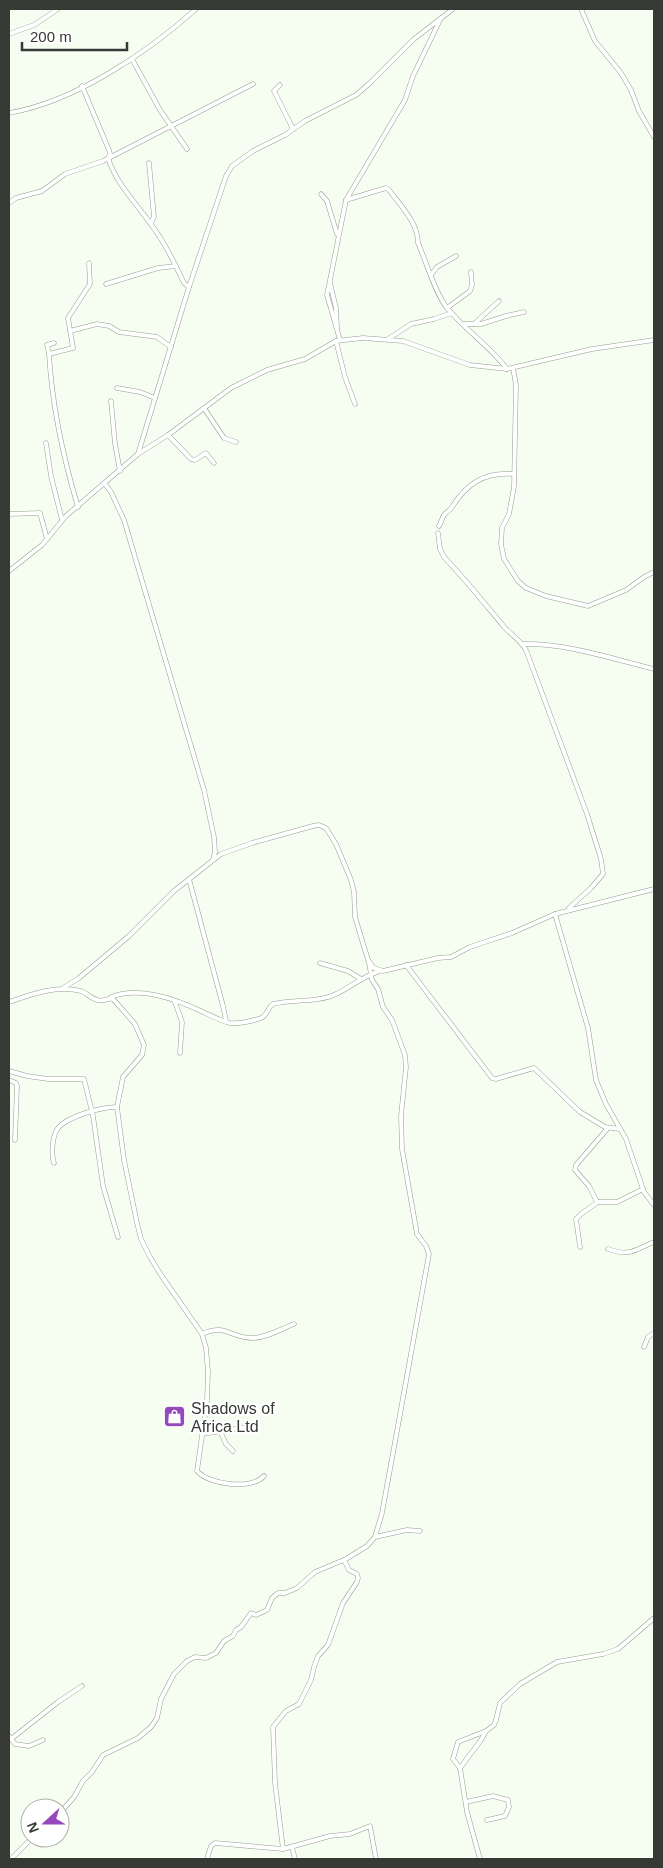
<svg xmlns="http://www.w3.org/2000/svg" width="663" height="1868" font-family="Helvetica,sans-serif">
	<style>
		.lines { fill: none; stroke-linecap: round; stroke-linejoin: round }
		.street-casing { stroke: #959d90; stroke-width: 5 }
		.street { stroke: #fff; stroke-width: 4 }
		.labels { text-anchor: middle; dominant-baseline: central; stroke-width: 4.5; stroke-linejoin: round; paint-order: stroke }
		.poi-label { font-size: 16px; fill: #363934; stroke: #fff; text-anchor: start }
	</style>
	<rect width="100%" height="100%" fill="#f6fef1"/>
	<g class="lines">
		<defs>
			<g id="street">
				<polyline points="581,9 595,41 621,73 631,90 639,111 654,137"/>
				<polyline points="9,34 34,25 58,9"/>
				<polyline points="132,59 160,110 187,149"/>
				<polyline points="280,85 274,91 293,129"/>
				<path d="M82,86L109,150L110,154L108,158C116,183 135,202 150,223C164,241 174,262 184,283L189,287"/>
				<path d="M9,113C74,102 147,53 196,9"/>
				<polyline points="149,163 154,217 151,223"/>
				<polyline points="321,194 327,201 337,234"/>
				<path d="M346,200L386,188L389,190C401,206 418,223 418,243C426,261 435,293 447,308C465,330 490,346 507,369"/>
				<polyline points="9,203 16,198 42,191 65,174 103,161 253,84"/>
				<polyline points="431,275 437,267 456,256"/>
				<polyline points="330,283 336,308 337,328"/>
				<polyline points="106,284 158,268 176,266"/>
				<polyline points="447,308 470,291 472,285 471,272"/>
				<polyline points="464,324 481,324 506,316 524,312"/>
				<polyline points="474,324 499,301"/>
				<polyline points="70,331 97,324 109,326 119,332 157,337 171,347"/>
				<polyline points="388,339 411,324 434,319 452,313"/>
				<polyline points="340,340 327,295 346,200 405,100 413,76 441,18"/>
				<polyline points="336,341 345,377 355,404"/>
				<polyline points="49,354 47,345 54,343"/>
				<polyline points="513,368 516,385 514,487 509,514 502,528 501,544 504,559 518,581 526,588 546,596 588,606 626,590 644,577 654,572"/>
				<polyline points="117,388 140,392 155,398"/>
				<polyline points="111,401 115,444 120,471"/>
				<polyline points="204,408 224,438 236,442"/>
				<polyline points="168,435 191,459 195,460 206,453 214,463"/>
				<polyline points="46,443 51,476 62,520"/>
				<polyline points="138,454 189,287 226,176 232,166 253,151 285,135 305,121 356,95 370,83 414,39 453,9"/>
				<polyline points="105,484 111,492 124,520 204,790 214,837 215,852 213,860"/>
				<path d="M78,507C63,457 52,405 49,354L73,348L68,318L90,284L89,263"/>
				<polyline points="9,514 40,513 47,539"/>
				<path d="M439,526C441,523 442,518 444,515C446,512 450,511 452,507C467,483 485,472 513,474"/>
				<path d="M438,533L440,549L444,557C466,580 485,604 505,628C512,635 521,641 526,650L587,814L601,859L603,874L591,888L569,908"/>
				<polyline points="9,571 42,545 66,516 138,454 168,435 231,388 267,370 305,359 336,341 363,338 403,341 470,365 507,369 592,349 654,340"/>
				<path d="M523,644C567,643 612,659 654,669"/>
				<polyline points="189,879 223,1006 226,1021"/>
				<polyline points="555,914 588,1028 596,1080 606,1104 626,1139 644,1192 654,1205"/>
				<polyline points="320,963 348,971 361,979"/>
				<polyline points="406,965 492,1078 496,1079 534,1068 580,1112 605,1127 620,1129"/>
				<polyline points="63,988 79,978 129,936 174,891 221,854 252,843 313,826 319,825 326,828 336,844 351,880 354,892 355,917 368,960 374,968 383,971 438,958 451,957 470,947 512,933 555,914 654,889"/>
				<path d="M111,997C140,986 175,999 201,1011C210,1015 220,1021 230,1023C239,1024 253,1021 261,1018C268,1015 267,1008 273,1004C293,999 317,1003 336,994C351,987 363,976 380,971"/>
				<path d="M9,1002C32,994 56,985 81,991C87,993 91,999 98,1000C103,1002 107,998 113,999L135,1024L144,1045L142,1055L123,1077L117,1107L124,1160L137,1223L141,1239L150,1257L161,1275L202,1334L206,1348L208,1372L207,1401L197,1471C209,1485 252,1490 264,1476"/>
				<polyline points="175,1002 182,1022 180,1053"/>
				<polyline points="9,1071 27,1076 48,1079 84,1079 93,1116 103,1186 118,1237"/>
				<polyline points="9,1080 16,1083 17,1086 15,1140"/>
				<polyline points="608,1128 576,1165 575,1170 589,1186 597,1202 617,1202 643,1189"/>
				<path d="M54,1163C51,1154 52,1136 58,1128C68,1116 102,1107 117,1107"/>
				<polyline points="580,1247 576,1219 581,1214 598,1202"/>
				<path d="M608,1249C630,1257 634,1250 654,1242"/>
				<path d="M202,1334C226,1323 230,1338 252,1338C266,1338 281,1329 294,1324"/>
				<polyline points="644,1347 648,1337 654,1333"/>
				<polyline points="220,1431 226,1444 233,1451"/>
				<polyline points="202,1434 248,1427"/>
				<polyline points="375,1537 407,1530 420,1531"/>
				<polyline points="9,1736 15,1744 29,1746 43,1740"/>
				<polyline points="11,1739 58,1702 82,1686"/>
				<polyline points="460,1768 481,1740 486,1731"/>
				<polyline points="466,1802 493,1796 508,1800 509,1807 505,1816 487,1820"/>
				<polyline points="60,1813 74,1797 83,1781 92,1772 103,1755 138,1738 151,1727 157,1718 161,1699 174,1674 187,1661 195,1657 206,1658 216,1653 224,1641 233,1636 236,1630 241,1627 251,1613 256,1615 267,1610 272,1598 278,1593 285,1593 297,1588 315,1572 346,1559 367,1546 375,1537 382,1513 397,1431 429,1254 426,1246 417,1234 402,1149 401,1116 406,1067 405,1055 392,1020 383,1007 378,989 372,980 369,963"/>
				<polyline points="292,1847 295,1859"/>
				<polyline points="283,1849 275,1783 273,1727 286,1711 299,1704 311,1680 314,1667 318,1656 328,1645 343,1603 357,1582 358,1578 357,1574 349,1570 344,1560"/>
				<polyline points="11,1859 32,1838"/>
				<polyline points="207,1859 211,1846 215,1843 283,1849 330,1836 350,1834 370,1826 376,1859"/>
				<polyline points="480,1859 467,1812 460,1768 453,1759 458,1742 486,1731 494,1725 496,1720 500,1703 520,1684 557,1662 603,1654 618,1649 654,1618"/>
			</g>
		</defs>
		<use href="#street" class="street-casing"/>
		<use href="#street" class="street"/>
	</g>
	<defs>
		<symbol id="shop-square" viewBox="-11 -11 22 22"><rect x="-9" y="-9" width="18" height="18" rx="4" fill="#9548ba" stroke="#fff"/><path d="M-5-2.5h2.3a2.7 3.5 0 0 1 5.4 0H5L5.5 6h-11ZM-1.5-2.5h3a1.5 2.3 0 0 0-3 0Z" fill="#fff"/></symbol>
	</defs>
	<g fill-rule="evenodd">
		<use href="#shop-square" x="162" y="1404" width="25" height="25"/>
	</g>
	<g class="labels">
		<g class="poi-label">
			<text x="191" y="1408">Shadows of<tspan x="191" dy="18">Africa Ltd</tspan></text>
		</g>
	</g>
	<rect width="663" height="1868" fill="none" stroke="#363934" stroke-width="20"/>
	<g transform="translate(45 1823) rotate(249)"><circle r="24" fill="#ffffff" stroke="#afb0ae"/>
	<path d="M0-4L9 19L0 12L-9 19Z" fill="#9548ba"/>
	<text y="-8" font-size="14" font-weight="bold" text-anchor="middle" fill="#363934">N</text>
	</g>
	<path d="M22 42v8h105v-8" fill="none" stroke="#363934" stroke-width="2.5"/>
	<text x="30" y="42" font-size="15" fill="#363934" stroke="#ffffff" stroke-width="4" paint-order="stroke">200 m</text>
</svg>
